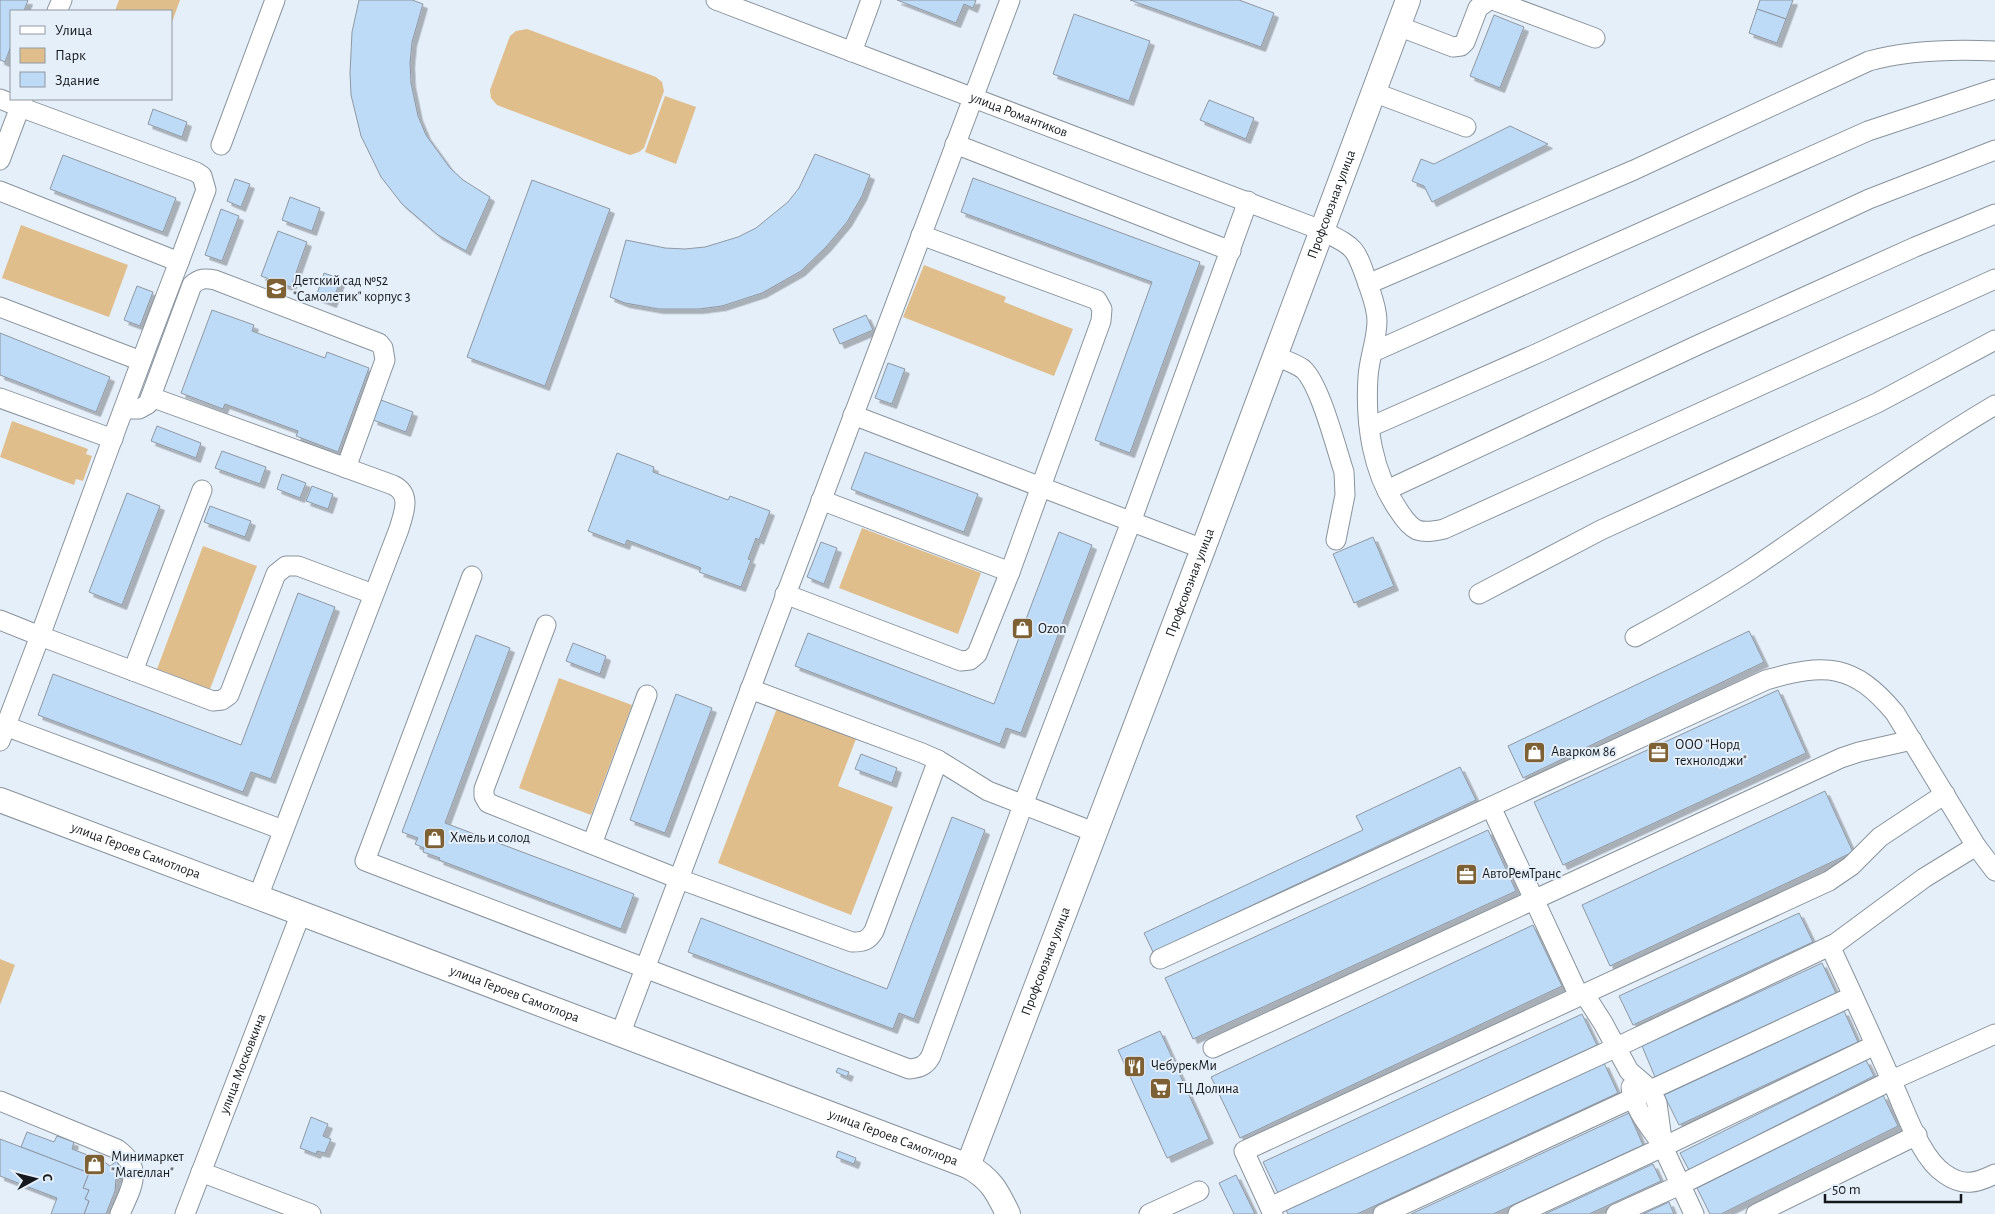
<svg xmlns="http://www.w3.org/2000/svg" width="1995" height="1214" font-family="'Alegreya Sans',sans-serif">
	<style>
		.green { fill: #e0be8c }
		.building { fill: #bddaf6; stroke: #8f98a2; filter: url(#shadow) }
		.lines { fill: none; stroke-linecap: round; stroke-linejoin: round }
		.minor-casing { stroke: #89939c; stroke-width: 21 }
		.major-casing { stroke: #89939c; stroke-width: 26 }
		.minor { stroke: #fff; stroke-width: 19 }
		.major { stroke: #fff; stroke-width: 24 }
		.labels { text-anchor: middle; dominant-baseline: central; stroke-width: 4; stroke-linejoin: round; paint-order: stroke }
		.street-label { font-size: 14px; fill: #15191d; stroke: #e5effa }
		.poi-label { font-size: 14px; fill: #15191d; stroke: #e5effa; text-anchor: start }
	</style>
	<defs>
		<filter id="shadow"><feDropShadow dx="4.5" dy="4.5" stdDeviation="0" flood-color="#0004"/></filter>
	</defs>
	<rect width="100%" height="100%" fill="#e5effa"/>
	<g class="green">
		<polygon points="119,0 180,0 171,25 171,11 115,11"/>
		<polygon points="527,29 656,77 662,82 664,91 644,148 639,152 630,155 497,105 491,98 490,90 510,36 516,31"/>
		<polygon points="665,96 696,107 676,164 645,152"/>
		<polygon points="21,225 128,265 109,317 2,278"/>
		<polygon points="924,265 1006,297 1004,302 1073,329 1054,376 903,317"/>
		<polygon points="12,421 88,449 86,454 92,456 83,481 76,479 74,485 0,457"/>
		<polygon points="862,528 981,573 958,634 839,588"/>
		<polygon points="203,546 257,566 210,689 157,669"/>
		<polygon points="559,678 632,705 591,815 519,788"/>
		<polygon points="777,708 856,739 838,786 893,807 851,915 718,863"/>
		<polygon points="0,959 15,965 0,1005"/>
	</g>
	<g class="building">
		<polygon points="0,0 28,0 24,11 11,11 11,46 5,62 0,60"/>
		<polygon points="359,0 412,0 423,4 412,42 410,63 411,83 418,116 426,135 450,168 463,180 490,197 466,251 438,235 402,204 381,177 361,136 351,95 350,73 352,32"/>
		<polygon points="897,0 976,0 973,8 964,4 956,23"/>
		<polygon points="1130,0 1239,0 1274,13 1261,47"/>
		<polygon points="1760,0 1793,0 1786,19 1757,9"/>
		<polygon points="1757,9 1786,19 1777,43 1749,33"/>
		<polygon points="1074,14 1150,41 1129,101 1053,74"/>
		<polygon points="1494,15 1524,27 1500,88 1470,76"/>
		<polygon points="1209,100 1254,118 1246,139 1200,120"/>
		<polygon points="153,109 187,122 182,137 148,124"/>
		<polygon points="1510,126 1548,144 1432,202 1424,186 1412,181 1421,159 1434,164"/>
		<polygon points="815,154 870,175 862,196 847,222 826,247 801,271 762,293 722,306 699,309 659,309 625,303 610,297 626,240 665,248 685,249 705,247 738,237 756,228 788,202 799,188"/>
		<polygon points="63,155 176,198 163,232 50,189"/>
		<polygon points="973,178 1200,262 1130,453 1095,440 1152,282 961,212"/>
		<polygon points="235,179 250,184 241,207 227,201"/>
		<polygon points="532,180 610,209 545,386 467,357"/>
		<polygon points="290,197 320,208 312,231 282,220"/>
		<polygon points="221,209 239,216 222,261 205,255"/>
		<polygon points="278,231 307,242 291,287 261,276"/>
		<polygon points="324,273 341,279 332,303 316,297"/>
		<polygon points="137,286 153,292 140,326 124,320"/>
		<polygon points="212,310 254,325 252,331 325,358 327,352 369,368 338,452 296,436 298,431 225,404 223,409 181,393"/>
		<polygon points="866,315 873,330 840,344 833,329"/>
		<polygon points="0,333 110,377 96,412 0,375"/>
		<polygon points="888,363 905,369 892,404 875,398"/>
		<polygon points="381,400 413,412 406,432 373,420"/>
		<polygon points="157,426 201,443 196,458 151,441"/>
		<polygon points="222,451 266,467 260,484 215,468"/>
		<polygon points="865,452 978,494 964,532 851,489"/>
		<polygon points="617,453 654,467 653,472 728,500 730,496 770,511 759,540 756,538 748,559 751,560 741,587 699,572 701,568 627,540 625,545 588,531"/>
		<polygon points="282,474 306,483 300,498 277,489"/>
		<polygon points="312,486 333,494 328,509 306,501"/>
		<polygon points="127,493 160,506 122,605 89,592"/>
		<polygon points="210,506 251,521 245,537 204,522"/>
		<polygon points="1059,532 1092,545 1021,733 1006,728 1000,744 795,666 808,633 994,704"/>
		<polygon points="1373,537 1394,586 1354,603 1333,554"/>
		<polygon points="821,542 837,548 824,584 807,577"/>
		<polygon points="298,593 335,607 271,779 251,772 243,792 38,715 53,674 241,745"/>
		<polygon points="1749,631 1764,662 1523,778 1508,746"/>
		<polygon points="476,635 510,648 445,823 634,894 621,929 439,860 440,858 423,852 424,848 415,844 418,838 402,832"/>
		<polygon points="573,643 606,656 600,674 566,661"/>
		<polygon points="1778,690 1806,753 1563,865 1534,802"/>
		<polygon points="676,694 712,708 665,833 630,820"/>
		<polygon points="861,754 897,768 892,783 855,769"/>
		<polygon points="1460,767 1476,800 1153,952 1144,933 1363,830 1356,816"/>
		<polygon points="1825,791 1853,852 1610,966 1582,905"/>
		<polygon points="952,817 985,830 914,1019 899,1013 893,1029 688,952 701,918 887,989"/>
		<polygon points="1488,830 1516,891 1193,1039 1165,978"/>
		<polygon points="1799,913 1813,942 1633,1025 1619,996"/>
		<polygon points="1533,925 1562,986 1240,1138 1211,1077"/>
		<polygon points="1822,963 1836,993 1655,1077 1642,1046"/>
		<polygon points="1844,1011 1858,1042 1679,1125 1664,1095"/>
		<polygon points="1582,1014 1597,1045 1278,1193 1263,1162"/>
		<polygon points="1160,1031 1209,1139 1167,1158 1118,1050"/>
		<polygon points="1866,1060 1874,1076 1689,1170 1680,1153"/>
		<polygon points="1604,1063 1618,1093 1357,1214 1288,1214 1286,1210"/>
		<polygon points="838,1068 849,1072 847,1077 836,1072"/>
		<polygon points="1883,1095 1898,1126 1721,1214 1710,1214 1697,1188"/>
		<polygon points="1629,1113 1643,1145 1493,1214 1411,1214"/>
		<polygon points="311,1117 328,1124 323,1136 331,1139 325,1153 317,1151 316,1154 300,1148"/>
		<polygon points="27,1132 54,1142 57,1136 74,1142 72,1149 103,1161 110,1166 117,1161 124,1178 116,1179 115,1191 106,1214 84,1214 89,1201 85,1199 89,1190 83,1188 89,1173 21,1147"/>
		<polygon points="0,1139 89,1173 83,1188 89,1190 85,1199 89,1201 84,1214 51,1214 57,1198 0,1176"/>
		<polygon points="838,1151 856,1158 854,1164 836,1157"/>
		<polygon points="1653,1164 1661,1181 1589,1214 1545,1214"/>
		<polygon points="1236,1175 1255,1214 1234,1214 1219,1183"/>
		<polygon points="1669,1202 1674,1214 1643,1214"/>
	</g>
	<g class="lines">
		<defs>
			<g id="minor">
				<path id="s1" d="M716,0L1321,230C1356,248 1355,246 1368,284"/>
				<polyline points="1493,0 1595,38"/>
				<polyline points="57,11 62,0"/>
				<polyline points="1398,26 1453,47 1461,46 1465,42 1478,8 1489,0"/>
				<path d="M1995,51C1953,49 1909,50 1869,61L1634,170L1368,284C1372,296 1377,308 1377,321C1377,340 1369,358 1368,377C1365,423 1372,473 1399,511C1404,519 1409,526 1417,530C1426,533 1435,531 1444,529L1995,279"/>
				<polyline points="852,52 871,0"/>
				<polyline points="1373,92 1466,127"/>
				<polyline points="0,99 20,107 0,160"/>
				<polyline points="23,99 20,107 196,172 202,176 206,190 179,262"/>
				<polyline points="955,144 1231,251"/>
				<polyline points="221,145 275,0"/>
				<path d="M0,191L179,262C131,386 86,511 40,636L213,701L222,700L229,695L276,574L286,566H298L373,594"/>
				<polyline points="0,307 141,361"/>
				<polyline points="1373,352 1868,131 1995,89"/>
				<path d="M1275,356C1284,360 1295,363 1303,369C1320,384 1336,448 1344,472L1345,495L1336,540"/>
				<path d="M151,397L393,485C412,494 404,512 399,529L258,897"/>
				<polyline points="0,398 113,439"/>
				<path d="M125,409H139L148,404L192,285C200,278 205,278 215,280L379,343L383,348L385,360L346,468"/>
				<polyline points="853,415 1203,549"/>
				<polyline points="1370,427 1538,353 1869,199 1995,150"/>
				<polyline points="1387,490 1700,344 1915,247 1995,214"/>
				<polyline points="821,500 1010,572"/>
				<path d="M472,576L365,861L909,1069C919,1068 926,1066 931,1056L1023,805L1131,522L1248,201"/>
				<polyline points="785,594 961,661 970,660 977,654 1010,572 1101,321 1102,309 1097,300 921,235"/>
				<polyline points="1479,594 1601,530 1877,403 1995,340"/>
				<polyline points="0,620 40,636 0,741"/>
				<path d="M546,625L484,789V796L488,803L679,879L852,942C863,942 868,941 874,931L938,760"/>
				<path d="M1635,637C1674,616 1713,594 1750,570C1832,515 1910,455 1995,405"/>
				<polyline points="133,671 202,490"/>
				<polyline points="750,689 922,753 938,760 988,791 1094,832"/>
				<polyline points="0,724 283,830"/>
				<polyline points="1491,807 1579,996"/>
				<polyline points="592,844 647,695"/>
				<path d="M1830,946C1851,991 1872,1037 1892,1082C1905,1109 1920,1158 1945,1174C1963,1187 1977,1183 1995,1174"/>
				<path d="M1160,959L1766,680C1826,663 1853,663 1895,713L1976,846L1995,871"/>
				<polyline points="1585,995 1603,1023 1629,1071 1650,1089 1657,1103 1663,1147 1694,1214"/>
				<polyline points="620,1035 1010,0"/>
				<polyline points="1213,1048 1841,758 1859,752 1912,740"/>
				<path d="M1631,1087C1634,1109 1648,1125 1661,1143"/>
				<path d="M0,1101L117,1149C145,1169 131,1188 120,1214"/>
				<polyline points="201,1172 311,1214"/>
				<polyline points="1270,1207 1617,1047 1836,943 1924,878 1976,846"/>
				<path id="s2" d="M185,1214L301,913"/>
				<polyline points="1149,1214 1199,1191"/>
				<polyline points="1273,1214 1244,1151 1829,881 1851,866 1880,837 1945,794"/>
				<polyline points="1383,1214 1853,996"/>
				<polyline points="1518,1214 1663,1147 1875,1045"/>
				<polyline points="1616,1214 1680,1185 1892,1080 1995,1034"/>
				<polyline points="1756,1214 1917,1135"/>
			</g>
			<g id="major">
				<path id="s3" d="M0,800C323,921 645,1044 968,1166C991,1179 997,1191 1008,1214"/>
				<path id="s4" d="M968,1166L1203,549L1408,0"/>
			</g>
		</defs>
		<use href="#minor" class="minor-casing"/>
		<use href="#major" class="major-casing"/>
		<use href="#minor" class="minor"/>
		<use href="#major" class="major"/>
	</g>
	<defs>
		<symbol id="school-square" viewBox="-11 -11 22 22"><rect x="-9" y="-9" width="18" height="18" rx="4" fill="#7d6134" stroke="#e5effa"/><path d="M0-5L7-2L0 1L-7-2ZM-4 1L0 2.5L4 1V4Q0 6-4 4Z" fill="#fff"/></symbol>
		<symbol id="shop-square" viewBox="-11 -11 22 22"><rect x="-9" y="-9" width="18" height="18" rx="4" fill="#7d6134" stroke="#e5effa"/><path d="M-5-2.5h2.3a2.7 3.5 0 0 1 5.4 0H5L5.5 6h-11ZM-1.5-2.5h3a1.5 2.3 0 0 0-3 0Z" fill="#fff"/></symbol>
		<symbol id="office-square" viewBox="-11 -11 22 22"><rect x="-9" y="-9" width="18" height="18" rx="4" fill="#7d6134" stroke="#e5effa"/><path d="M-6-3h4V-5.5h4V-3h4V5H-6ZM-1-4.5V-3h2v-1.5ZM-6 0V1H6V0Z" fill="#fff"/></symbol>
		<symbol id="restaurant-square" viewBox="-11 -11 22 22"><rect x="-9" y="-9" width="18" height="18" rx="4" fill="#7d6134" stroke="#e5effa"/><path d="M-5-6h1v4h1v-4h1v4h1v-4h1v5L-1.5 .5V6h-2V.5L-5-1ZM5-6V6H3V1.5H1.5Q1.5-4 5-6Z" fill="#fff"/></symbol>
		<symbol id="supermarket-square" viewBox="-11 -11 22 22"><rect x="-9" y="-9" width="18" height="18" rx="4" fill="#7d6134" stroke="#e5effa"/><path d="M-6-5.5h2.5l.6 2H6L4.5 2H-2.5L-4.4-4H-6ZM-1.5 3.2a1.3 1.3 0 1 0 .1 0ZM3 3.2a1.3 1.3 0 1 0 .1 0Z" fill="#fff"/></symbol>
	</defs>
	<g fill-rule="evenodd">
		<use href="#school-square" x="264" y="276" width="25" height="25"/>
		<use href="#shop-square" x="1010" y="616" width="25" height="25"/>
		<use href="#shop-square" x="1522" y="740" width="25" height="25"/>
		<use href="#office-square" x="1646" y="740" width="25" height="25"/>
		<use href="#shop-square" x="422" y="826" width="25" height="25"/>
		<use href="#office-square" x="1454" y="862" width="25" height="25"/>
		<use href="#restaurant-square" x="1122" y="1054" width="25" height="25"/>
		<use href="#supermarket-square" x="1148" y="1076" width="25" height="25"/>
		<use href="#shop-square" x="82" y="1152" width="25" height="25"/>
	</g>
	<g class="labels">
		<g class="street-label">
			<text stroke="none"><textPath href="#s1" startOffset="324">улица Романтиков</textPath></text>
			<text stroke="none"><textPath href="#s4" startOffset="1028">Профсоюзная улица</textPath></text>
			<text stroke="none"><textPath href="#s4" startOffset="624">Профсоюзная улица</textPath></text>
			<text stroke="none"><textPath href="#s3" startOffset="145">улица Героев Самотлора</textPath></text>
			<text stroke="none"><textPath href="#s4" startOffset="219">Профсоюзная улица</textPath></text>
			<text stroke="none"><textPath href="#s3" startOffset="550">улица Героев Самотлора</textPath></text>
			<text stroke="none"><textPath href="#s2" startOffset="161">улица Московкина</textPath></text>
			<text stroke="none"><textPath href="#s3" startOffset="955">улица Героев Самотлора</textPath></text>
		</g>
		<g class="poi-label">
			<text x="293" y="281">Детский сад №52<tspan x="293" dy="16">"Самолетик" корпус 3</tspan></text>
			<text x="1038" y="629">Ozon</text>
			<text x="1675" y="745">ООО "Норд<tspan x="1675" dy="16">технолоджи"</tspan></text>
			<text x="1551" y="752">Аварком 86</text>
			<text x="450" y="838">Хмель и солод</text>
			<text x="1482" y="874">АвтоРемТранс</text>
			<text x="1151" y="1066">ЧебурекМи</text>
			<text x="1177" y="1089">ТЦ Долина</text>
			<text x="111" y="1157">Минимаркет<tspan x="111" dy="16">"Магеллан"</tspan></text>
		</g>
	</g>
	<rect x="10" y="10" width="162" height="90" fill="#e5effa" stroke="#9299a2"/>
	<rect x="20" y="26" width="25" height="8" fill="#ffffff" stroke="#9299a2"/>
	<text x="55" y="35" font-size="15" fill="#15191d">Улица</text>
	<rect x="20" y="48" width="25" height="15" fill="#e0be8c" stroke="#9299a2"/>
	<text x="55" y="60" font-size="15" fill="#15191d">Парк</text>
	<rect x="20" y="72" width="25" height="15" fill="#bddaf6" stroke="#9299a2"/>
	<text x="55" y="85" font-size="15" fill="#15191d">Здание</text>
	<g transform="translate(35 1179) rotate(83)" stroke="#e5effa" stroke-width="4" paint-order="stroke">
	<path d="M0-4L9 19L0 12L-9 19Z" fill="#15191d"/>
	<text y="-8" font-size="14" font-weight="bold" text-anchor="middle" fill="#15191d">С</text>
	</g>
	<path d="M1825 1194v8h136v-8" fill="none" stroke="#15191d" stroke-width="2.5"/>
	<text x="1832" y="1194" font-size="15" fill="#15191d" stroke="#e5effa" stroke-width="4" paint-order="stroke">50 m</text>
</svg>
